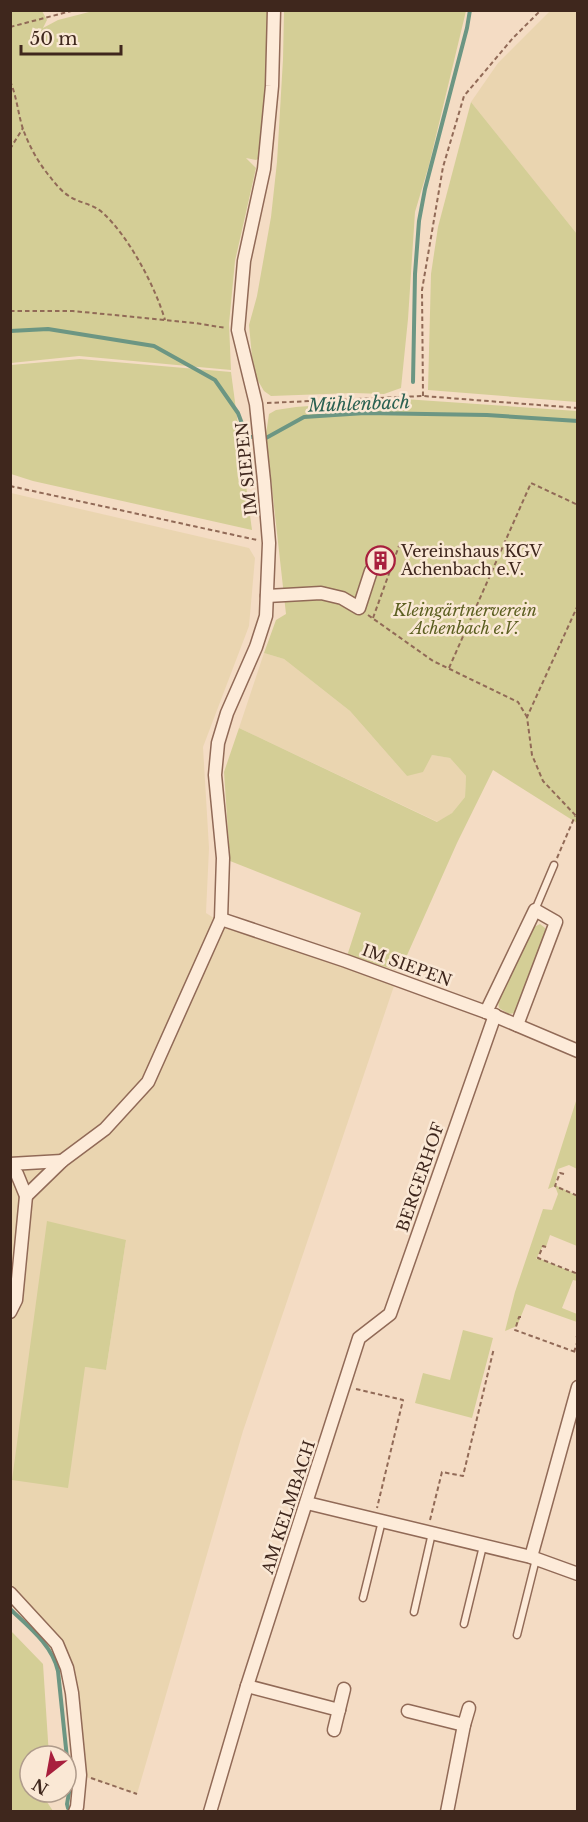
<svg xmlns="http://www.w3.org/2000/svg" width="588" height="1822" font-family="'Libre Baskerville',serif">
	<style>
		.farmland { fill: #ead5b0; fill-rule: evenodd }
		.green { fill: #d4ce96 }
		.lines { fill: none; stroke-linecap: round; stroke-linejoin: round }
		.stream { stroke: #6c9683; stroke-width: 4 }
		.lane-casing { stroke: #916a57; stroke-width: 9 }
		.street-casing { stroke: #916a57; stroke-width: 15 }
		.path { stroke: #916a57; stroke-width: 2; stroke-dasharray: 4.5 3; stroke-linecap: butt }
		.lane { stroke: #fdebd9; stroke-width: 6 }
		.street { stroke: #fdebd9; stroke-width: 12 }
		.labels { text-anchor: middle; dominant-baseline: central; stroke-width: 5; stroke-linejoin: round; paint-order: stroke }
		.street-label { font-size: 16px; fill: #3f271d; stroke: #fae8d5 }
		.poi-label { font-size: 16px; fill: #3f271d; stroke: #fae8d5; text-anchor: start }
		.park-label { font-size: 16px; font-style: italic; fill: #5c5f21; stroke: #fae8d5 }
		.water-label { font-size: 18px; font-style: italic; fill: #2b6152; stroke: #fae8d5 }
	</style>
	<rect width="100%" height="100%" fill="#f4dcc4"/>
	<g class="farmland">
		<polygon points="550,11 577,11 577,234 471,102 498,63"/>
		<path d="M11,493L249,548L255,558L249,626L203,747L209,848L206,913L228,927L395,983L243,1431L137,1794L80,1775L72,1693L57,1644L11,1593ZM126,1240L106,1370L85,1367Z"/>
		<polygon points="264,653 284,659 350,711 407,776 432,755 450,758 466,776 465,797 452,813 438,822 239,728"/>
	</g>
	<g class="green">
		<polygon points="11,11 42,11 47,20 43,28 58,20 93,11 269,11 268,94 261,157 256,160 246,158 256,168 235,261 229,324 231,370 79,356 11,363"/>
		<polygon points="284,11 466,11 429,165 415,212 408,319 401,388 384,394 353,393 271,396 264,391 257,379 252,357 249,325 257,296 271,217 277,162 283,59"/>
		<polygon points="471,102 577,234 577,402 428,390 431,274 438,227"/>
		<polygon points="80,359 231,372 252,530 33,481 11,474 11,365"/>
		<polygon points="404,399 577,411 577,823 493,770 457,843 400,971 347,956 361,913 230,861 224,772 239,728 437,822 452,813 465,797 466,776 450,758 432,755 423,772 407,776 350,711 284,659 264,653 276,620 286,614 266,434 269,414 276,410 296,407"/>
		<polygon points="540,924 545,928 546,934 515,1013 509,1014 499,1008 498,1001 534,927"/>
		<polygon points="577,1098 577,1169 569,1165 558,1169 555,1185 577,1196 577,1246 550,1235 546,1247 543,1246 536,1259 538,1258 577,1274 577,1281 573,1280 562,1308 577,1314 577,1322 526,1304 517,1326 505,1331 515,1292 543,1209 552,1210 558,1194 555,1186 548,1189"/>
		<polygon points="47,1221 126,1240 106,1370 85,1367 68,1488 12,1480"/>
		<polygon points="463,1330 493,1338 472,1418 415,1403 423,1373 450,1380"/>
		<polygon points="11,1631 43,1664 49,1756 30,1756 30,1792 46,1792 45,1799 53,1811 11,1811"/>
	</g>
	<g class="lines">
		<g class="stream">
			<polyline points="10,331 48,329 154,346 215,380 238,413 247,437 256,437"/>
			<polyline points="413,382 415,274 419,221 425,189 467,28 470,10"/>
			<polyline points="263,438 266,438 304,417 365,413 487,415 578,421"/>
			<path d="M10,1609C29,1627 52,1645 58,1671L70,1787L67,1804L68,1808"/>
		</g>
		<defs>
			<g id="lane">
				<polyline points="535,910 554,865"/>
				<polyline points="363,1598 382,1521"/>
				<polyline points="414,1612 432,1533"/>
				<polyline points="464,1624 483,1546"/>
				<polyline points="517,1635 536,1559"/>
			</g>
			<g id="street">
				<polyline points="267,596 321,593 342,598 359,608 371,571"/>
				<polyline points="221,919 346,961 486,1012 578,1051"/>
				<polyline points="486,1012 535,910 556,922 517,1025"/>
				<polyline points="10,1164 62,1161"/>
				<polyline points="10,1168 17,1174 26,1196 16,1300 10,1312"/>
				<polyline points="26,1196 62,1161 105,1129 148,1082 221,919 223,858 215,775 218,743 227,713 256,647 266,616 269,543 264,481 256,404 238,330 244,261 264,169 272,86 274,10"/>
				<polyline points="307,1503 531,1557 578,1574"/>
				<polyline points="531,1557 578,1387"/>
				<polyline points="10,1593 57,1644 67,1668 72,1693 80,1775 77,1807 75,1812"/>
				<polyline points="247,1686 339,1710"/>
				<polyline points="408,1711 464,1725 469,1708"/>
				<polyline points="334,1730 344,1689"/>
				<polyline points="210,1812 247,1686 359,1338 390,1314 495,1015"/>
				<polyline points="447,1812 464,1725"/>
			</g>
		</defs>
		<use href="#lane" class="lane-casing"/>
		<use href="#street" class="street-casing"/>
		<g class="path">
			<polyline points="10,27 75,10"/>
			<path d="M10,81C17,97 18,114 23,129C29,146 39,164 51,178C57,186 64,194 74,199C85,204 94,205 103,213C129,237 155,286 165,320"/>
			<polyline points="10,149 23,128"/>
			<polyline points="10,311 73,311 195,323 226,328"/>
			<polyline points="423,396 422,290 443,167 464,96 513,38 541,10"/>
			<polyline points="267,403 423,396 578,408"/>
			<polyline points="10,486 257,540"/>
			<polyline points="578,605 527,717 532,755 543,781 578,818"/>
			<polyline points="368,615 433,661 518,702 527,717"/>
			<polyline points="373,618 400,543"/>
			<polyline points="449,668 531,483 578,505"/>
			<polyline points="557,858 575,816"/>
			<polyline points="564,1174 560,1173 555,1186 578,1196"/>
			<polyline points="546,1247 543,1246 538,1258 578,1274"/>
			<polyline points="521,1317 519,1317 515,1330 578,1353"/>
			<polyline points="576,1336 578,1337"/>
			<polyline points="574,1352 578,1340"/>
			<polyline points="356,1389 403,1400 377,1508"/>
			<polyline points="430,1520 442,1472 463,1476 494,1348"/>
			<polyline points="91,1778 137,1794"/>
		</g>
		<use href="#lane" class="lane"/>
		<use href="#street" class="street"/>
	</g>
	<defs>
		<symbol id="building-ring" viewBox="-11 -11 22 22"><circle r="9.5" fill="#fae8d5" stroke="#a81f3d" stroke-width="1.5"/><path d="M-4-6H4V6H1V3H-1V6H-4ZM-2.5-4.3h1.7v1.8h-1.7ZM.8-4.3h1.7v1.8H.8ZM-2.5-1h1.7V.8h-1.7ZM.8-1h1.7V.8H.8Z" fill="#a81f3d"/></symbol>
	</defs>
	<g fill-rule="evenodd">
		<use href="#building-ring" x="364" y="544" width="33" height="33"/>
	</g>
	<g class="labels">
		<g class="street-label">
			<text transform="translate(246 469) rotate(-96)">IM SIEPEN</text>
			<text transform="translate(407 965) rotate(20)">IM SIEPEN</text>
			<text transform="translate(420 1177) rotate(-71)">BERGERHOF</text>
			<text transform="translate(288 1507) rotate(-72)">AM KELMBACH</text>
		</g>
		<g class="poi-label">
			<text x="401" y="551">Vereinshaus KGV<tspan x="401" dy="18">Achenbach e.V.</tspan></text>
		</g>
		<g class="park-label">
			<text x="465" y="610">Kleingärtnerverein<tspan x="465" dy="18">Achenbach e.V.</tspan></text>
		</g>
		<g class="water-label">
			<text transform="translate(359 404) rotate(-2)">Mühlenbach</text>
		</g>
	</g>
	<rect width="588" height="1822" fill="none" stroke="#3f271d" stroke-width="24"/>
	<g transform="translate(48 1774) rotate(211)"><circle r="28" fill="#fae8d5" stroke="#af9b8b" stroke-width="1.5"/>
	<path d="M0-4.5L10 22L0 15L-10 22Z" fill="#a81f3d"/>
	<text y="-9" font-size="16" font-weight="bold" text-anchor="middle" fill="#3f271d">N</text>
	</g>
	<path d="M21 45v9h100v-9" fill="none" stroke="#3f271d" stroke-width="3"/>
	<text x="30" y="45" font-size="18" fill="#3f271d" stroke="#fae8d5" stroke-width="4.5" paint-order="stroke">50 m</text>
</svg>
